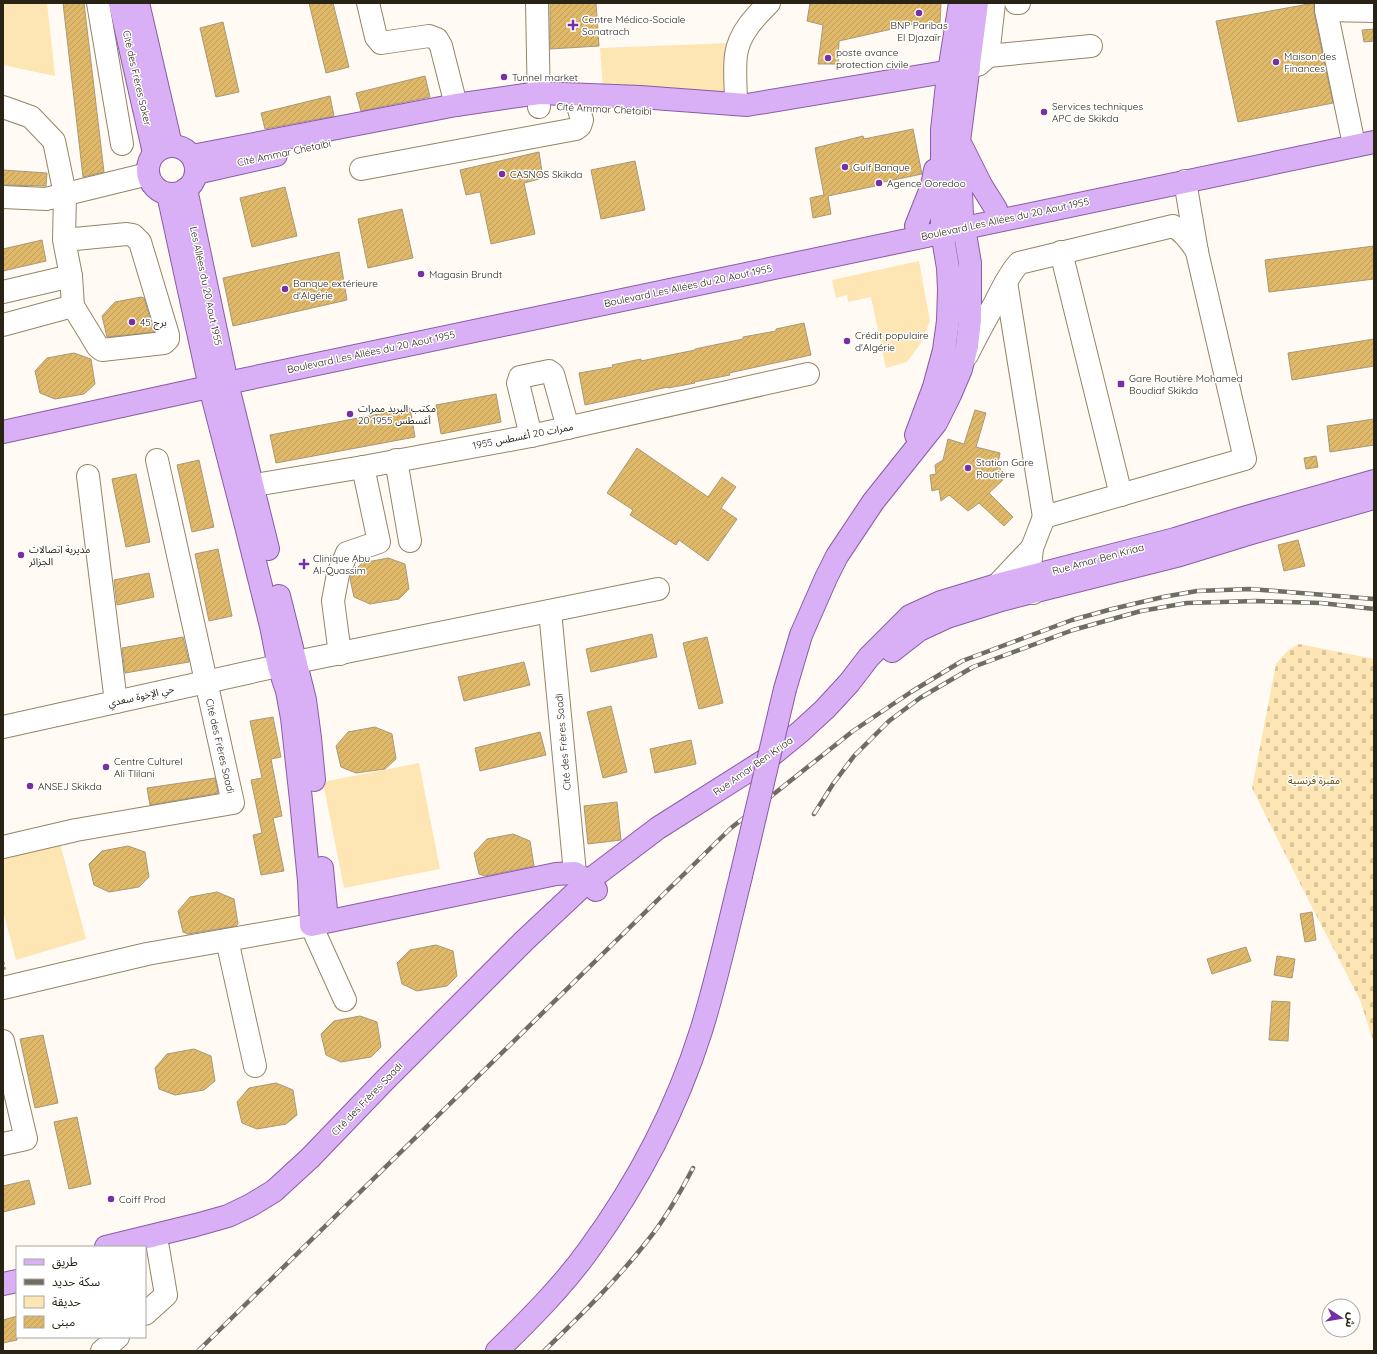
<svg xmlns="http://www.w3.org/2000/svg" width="1377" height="1354" font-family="Quicksand,'Noto Sans Arabic',sans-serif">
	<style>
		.green { fill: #fee5b4 }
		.cemetery { fill: url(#cemetery-stones) }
		.building { fill: url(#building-hatch); stroke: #a99979 }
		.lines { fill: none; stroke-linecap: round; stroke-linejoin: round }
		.minor-casing { stroke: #958565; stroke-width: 24 }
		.major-casing { stroke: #8b5ca3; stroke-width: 24 }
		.path { stroke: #a09c92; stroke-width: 2.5; stroke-dasharray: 3 2; stroke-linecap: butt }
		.minor { stroke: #fff; stroke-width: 22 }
		.major { stroke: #d9aff5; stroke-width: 22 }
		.rail-casing { stroke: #726d62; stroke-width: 4.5 }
		.rail { stroke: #fff; stroke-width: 3; stroke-dasharray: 9; stroke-linecap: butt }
		.major-bridge-casing { stroke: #8b5ca3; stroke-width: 24; stroke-linecap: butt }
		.major-bridge { stroke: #d9aff5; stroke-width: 22 }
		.poi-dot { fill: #782fa2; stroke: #fff; stroke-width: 1.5 }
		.labels { text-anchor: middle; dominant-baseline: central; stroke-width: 3; stroke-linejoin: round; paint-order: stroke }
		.poi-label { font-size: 10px; fill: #292316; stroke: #fff; text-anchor: start }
		.street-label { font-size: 10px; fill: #292316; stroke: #fff }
		.park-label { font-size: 10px; fill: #5e4402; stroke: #fff }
	</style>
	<defs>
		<pattern id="cemetery-stones" width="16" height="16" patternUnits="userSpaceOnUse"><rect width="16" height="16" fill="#fee5b4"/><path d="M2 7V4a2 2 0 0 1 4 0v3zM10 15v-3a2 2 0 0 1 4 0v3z" fill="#dac49a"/></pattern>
		<pattern id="building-hatch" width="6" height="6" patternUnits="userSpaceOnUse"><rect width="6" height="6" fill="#dfb86a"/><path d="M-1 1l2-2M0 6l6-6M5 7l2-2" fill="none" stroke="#bf9e5b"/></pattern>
	</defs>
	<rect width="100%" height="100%" fill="#fffbf4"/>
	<g class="green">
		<polygon points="3,3 47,3 55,76 3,65"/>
		<polygon points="732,43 732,97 603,88 600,48"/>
		<polygon points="919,261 930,321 921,343 907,362 886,368 871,297 848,302 847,295 836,298 832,280"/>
		<polygon points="419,763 440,869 344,888 323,782"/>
		<polygon points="59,840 86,939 16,960 3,911 3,855"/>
	</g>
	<path class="cemetery" d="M1299,644L1374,659V1043L1360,1000L1313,909L1252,788L1276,664C1283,656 1288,648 1299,644Z"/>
	<g class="building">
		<polygon points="63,3 84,3 104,172 83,177"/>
		<polygon points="309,3 333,3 349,67 326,73"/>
		<polygon points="550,3 596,3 599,46 550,49"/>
		<polygon points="810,3 941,3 940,23 914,24 839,41 838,64 818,64 823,25 807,21"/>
		<polygon points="1314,3 1314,13 1333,103 1238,122 1216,21"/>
		<polygon points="223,22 239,92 216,97 200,28"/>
		<polygon points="1374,29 1374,41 1364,42 1362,30"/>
		<polygon points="425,76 430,97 361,111 356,93"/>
		<polygon points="330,96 334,116 265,129 261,113"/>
		<polygon points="913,129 922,174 874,184 875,186 828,196 831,214 813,218 810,198 824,195 815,148 863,136 864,139"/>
		<polygon points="539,152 543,178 524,183 535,234 491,244 480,192 466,195 460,170"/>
		<polygon points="635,161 645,210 601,219 591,170"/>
		<polygon points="3,170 47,173 46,186 3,185"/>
		<polygon points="285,187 297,236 252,247 240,198"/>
		<polygon points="402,209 413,258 368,268 358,219"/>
		<polygon points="42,240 46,261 3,271 3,249"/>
		<polygon points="1374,246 1374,279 1269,292 1265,260"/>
		<polygon points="339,252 347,300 233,326 223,278"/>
		<polygon points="141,297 144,298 154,332 107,337 102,316 115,302"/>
		<polygon points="804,323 811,355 729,373 730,375 694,382 695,383 668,388 668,387 585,405 579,373 613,367 612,365 641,359 641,361 695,350 695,349 743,339 743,337 776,331 776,329"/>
		<polygon points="1374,339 1374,366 1292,380 1288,353"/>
		<polygon points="74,353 91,359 95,384 84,394 55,399 40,393 35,371 47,358"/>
		<polygon points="496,394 501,422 441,434 436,405"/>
		<polygon points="410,408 415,437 276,463 270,435"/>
		<polygon points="975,410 986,413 976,447 1000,453 998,463 1001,471 1006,477 989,493 1013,517 1004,526 979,503 968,511 949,495 941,501 939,489 932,491 930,475 936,474 935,465 943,460 948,439 964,444"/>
		<polygon points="1374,419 1374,445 1330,452 1327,426"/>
		<polygon points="637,448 708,497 722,477 736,487 721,508 737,519 708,561 679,540 676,545 630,515 633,510 607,493"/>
		<polygon points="1316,456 1318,467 1306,469 1304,458"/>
		<polygon points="199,460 214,527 192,532 177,465"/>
		<polygon points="136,474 150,542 126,547 112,479"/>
		<polygon points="1298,540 1305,566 1284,571 1278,545"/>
		<polygon points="218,549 232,616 209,621 195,554"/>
		<polygon points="388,558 405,564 409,589 399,599 370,604 354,597 350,579 352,573 362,563"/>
		<polygon points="149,573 154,597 117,605 114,580"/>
		<polygon points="652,634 657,657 591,672 586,649"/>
		<polygon points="183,637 189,662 125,673 122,648"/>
		<polygon points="707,637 723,703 699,709 683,643"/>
		<polygon points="524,662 530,685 464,701 458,677"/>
		<polygon points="611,706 627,772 603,778 587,712"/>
		<polygon points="273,717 281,757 271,759 282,816 273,818 284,871 261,875 253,835 262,833 251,780 262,778 250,721"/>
		<polygon points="375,727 392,734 396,759 385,769 356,773 341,767 336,746 348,732"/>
		<polygon points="540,732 546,755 480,771 475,748"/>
		<polygon points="691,740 696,764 655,773 650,749"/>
		<polygon points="215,778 218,793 150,805 147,788"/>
		<polygon points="617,802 621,840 588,844 584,806"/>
		<polygon points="513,834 530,841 534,866 485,876 479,874 474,853 487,839"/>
		<polygon points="128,846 145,852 149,877 139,887 109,892 94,885 89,864 102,851"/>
		<polygon points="217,892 234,899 238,924 236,926 188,934 183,932 178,911 190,897"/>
		<polygon points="1312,912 1316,940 1305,942 1300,914"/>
		<polygon points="436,945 453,951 457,976 447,986 417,991 402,984 397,963 410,950"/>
		<polygon points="1246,947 1251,961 1212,974 1207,959"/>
		<polygon points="1277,956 1295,959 1292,978 1274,975"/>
		<polygon points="1272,1001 1290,1002 1288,1041 1269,1040"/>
		<polygon points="360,1016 377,1022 381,1047 371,1057 341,1062 326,1055 321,1034 334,1021"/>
		<polygon points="43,1035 58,1103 35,1108 20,1039"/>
		<polygon points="194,1049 211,1056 215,1081 204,1090 175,1095 159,1089 155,1068 167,1054"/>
		<polygon points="276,1083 293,1090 297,1115 286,1124 257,1129 242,1123 237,1102 249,1088"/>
		<polygon points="77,1117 91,1184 69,1189 54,1122"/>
		<polygon points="29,1180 35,1204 3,1212 3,1186"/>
		<polygon points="17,1316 17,1340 3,1343 3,1320"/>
	</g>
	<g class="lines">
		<defs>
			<g id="minor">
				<polyline points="98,3 122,144"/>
				<polyline points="368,3 376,37 381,43 429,36 437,39 441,46 456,105"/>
				<polyline points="537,3 539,107"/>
				<polyline points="1016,3 1019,3"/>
				<polyline points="1326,3 1326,10 1352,135"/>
				<polyline points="1326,10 1374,11"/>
				<polyline points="988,56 1091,46"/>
				<polyline points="978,65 988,56 994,3"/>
				<path d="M736,104C736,88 734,71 736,55C739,33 755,17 769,3"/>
				<polyline points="3,107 31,117 54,141 65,194 64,240 71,276 73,306 98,347 102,350 164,343 168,339 168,335 140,242 133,235 127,234 64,240"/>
				<polyline points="361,169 576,129 580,126 582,120 578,106"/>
				<polyline points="3,197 46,199 148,174"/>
				<polyline points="1061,252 1121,495"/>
				<polyline points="1006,282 1044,517"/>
				<polyline points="3,292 71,276"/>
				<polyline points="3,325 73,306"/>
				<path d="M967,355C976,337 985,320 995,303C1002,289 1009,274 1019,263L1173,226C1183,231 1191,242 1197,251"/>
				<polyline points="531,436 518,383 520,377 549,371 553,374 568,428"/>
				<polyline points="396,460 410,541"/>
				<polyline points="88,476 116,702"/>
				<polyline points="237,488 363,467 531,436 808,374"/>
				<polyline points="997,585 1032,548"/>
				<polyline points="1033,593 1029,577 1032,548 1044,517 1245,459 1197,252 1185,181"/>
				<polyline points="550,611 575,873"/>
				<polyline points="340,654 333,601 338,574 347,553 379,542 363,467"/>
				<polyline points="3,727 296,662 658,589"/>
				<polyline points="3,847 76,830 233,803 157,460"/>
				<polyline points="227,940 255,1066"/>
				<polyline points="3,988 147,954 311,925 345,1000"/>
				<polyline points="3,1041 26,1139 3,1144"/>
				<polyline points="145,1314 166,1295 158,1248"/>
				<polyline points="102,1351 118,1337"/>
			</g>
			<g id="major">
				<polyline points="120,3 154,153"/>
				<polyline points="138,3 171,145"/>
				<circle cx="172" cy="170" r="24"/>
				<polyline points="962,147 981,185 996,209"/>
				<polyline points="192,156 456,105 539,93 640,97 747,105 969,68"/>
				<polyline points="196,173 276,155"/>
				<polyline points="186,189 227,383 268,549"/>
				<polyline points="168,194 210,387 246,526 271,626 279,667 287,691 292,718 301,800 309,881 311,925 556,874 575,873 588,881 596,890"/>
				<polyline points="916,226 932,186 935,170"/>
				<polyline points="3,432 227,383 1374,142"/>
				<polyline points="916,435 934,387 944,350 948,321 949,290 948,268 942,232 942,130 947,84 960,3"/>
				<polyline points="279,596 305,700 310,738 314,780"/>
				<polyline points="892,651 919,630 947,617 1001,600 1180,555 1248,534 1374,498"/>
				<polyline points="785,689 801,635 826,578 837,556 873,502 936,423 950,395 961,369 967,346 970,320 970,263 962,216 959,141 977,3"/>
				<polyline points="322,868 327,921"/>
				<polyline points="106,1247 196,1225 228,1216 251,1205 274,1191 310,1158 385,1080 525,940 588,881 658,828 767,759 800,732 825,709 849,683 869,657 910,616 941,602 997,585 1175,539 1243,518 1374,481"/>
				<polyline points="3,1284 17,1281"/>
				<path d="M497,1351C529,1320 562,1287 588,1251C637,1184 676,1110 701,1031C717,980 728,928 741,876"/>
			</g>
		</defs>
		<use href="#minor" class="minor-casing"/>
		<use href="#major" class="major-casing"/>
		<polyline class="path" points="3,962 5,971"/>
		<use href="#minor" class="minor"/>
		<use href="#major" class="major"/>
		<defs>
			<g id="rail">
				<polyline points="814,814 833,784 854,756 889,721 920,698 973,667 1073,630 1141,611 1187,603 1256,601 1321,603 1374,609"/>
				<polyline points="198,1351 731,828 853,731 911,692 962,661 1072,620 1112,609 1163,597 1197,591 1250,589 1374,599"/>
				<path d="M544,1351C580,1316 617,1280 648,1240C666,1218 680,1193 693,1168"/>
			</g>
		</defs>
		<use href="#rail" class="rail-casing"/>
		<use href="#rail" class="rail"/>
		<defs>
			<polyline id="major-bridge" points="741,876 785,689"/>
		</defs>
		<use href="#major-bridge" class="major-bridge-casing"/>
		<use href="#major-bridge" class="major-bridge"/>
	</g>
	<g class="poi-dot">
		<circle cx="919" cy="13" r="4"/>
		<path d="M571 19h4v4h4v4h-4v4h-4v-4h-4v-4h4z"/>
		<circle cx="828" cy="58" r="4"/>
		<circle cx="1276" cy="62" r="4"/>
		<circle cx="504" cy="77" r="4"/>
		<circle cx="1044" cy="112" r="4"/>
		<circle cx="845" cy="167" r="4"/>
		<circle cx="502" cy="174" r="4"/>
		<circle cx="879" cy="183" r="4"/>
		<circle cx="421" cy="274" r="4"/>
		<circle cx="285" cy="289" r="4"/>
		<circle cx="132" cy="322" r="4"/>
		<circle cx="847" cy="341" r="4"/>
		<rect x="1117" y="380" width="8" height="8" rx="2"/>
		<circle cx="350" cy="414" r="4"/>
		<circle cx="968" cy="468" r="4"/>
		<circle cx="21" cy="555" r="4"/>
		<path d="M302 558h4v4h4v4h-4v4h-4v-4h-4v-4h4z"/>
		<circle cx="106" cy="767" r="4"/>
		<circle cx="30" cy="786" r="4"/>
		<circle cx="111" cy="1199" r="4"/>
	</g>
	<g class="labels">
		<g class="poi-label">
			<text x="582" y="19">Centre Médico-Sociale<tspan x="582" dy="12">Sonatrach</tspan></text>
			<text x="919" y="25" text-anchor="middle">BNP Paribas<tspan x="919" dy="12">El Djazaïr</tspan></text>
			<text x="836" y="52">poste avance<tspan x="836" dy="12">protection civile</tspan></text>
			<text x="1284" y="56">Maison des<tspan x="1284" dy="12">Finances</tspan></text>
			<text x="512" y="77">Tunnel market</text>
			<text x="1052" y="106">Services techniques<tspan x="1052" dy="12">APC de Skikda</tspan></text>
			<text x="853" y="167">Gulf Banque</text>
			<text x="510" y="174">CASNOS Skikda</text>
			<text x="887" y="183">Agence Ooredoo</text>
			<text x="429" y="274">Magasin Brundt</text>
			<text x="293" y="283">Banque extérieure<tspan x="293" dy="12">d'Algérie</tspan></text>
			<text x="140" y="322">برج 45</text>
			<text x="855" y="335">Crédit populaire<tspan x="855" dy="12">d'Algérie</tspan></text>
			<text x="1129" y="378">Gare Routière Mohamed<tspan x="1129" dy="12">Boudiaf Skikda</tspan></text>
			<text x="358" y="408">مكتب البريد ممرات<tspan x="358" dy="12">20 أغسطس 1955</tspan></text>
			<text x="976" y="462">Station Gare<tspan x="976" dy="12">Routière</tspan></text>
			<text x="29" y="549">مديرية اتصالات<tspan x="29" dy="12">الجزائر</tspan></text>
			<text x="313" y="558">Clinique Abu<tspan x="313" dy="12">Al-Quassim</tspan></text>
			<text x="114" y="761">Centre Culturel<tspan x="114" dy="12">Ali Tlilani</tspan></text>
			<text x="38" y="786">ANSEJ Skikda</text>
			<text x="119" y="1199">Coiff Prod</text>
		</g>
		<g class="street-label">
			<text transform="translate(137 78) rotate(77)">Cité des Frères Saker</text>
			<text transform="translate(604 109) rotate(3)">Cité Ammar Chetaibi</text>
			<text transform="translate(284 153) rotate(-12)">Cité Ammar Chetaibi</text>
			<text transform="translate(1005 219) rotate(-12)">Boulevard Les Allées du 20 Aout 1955</text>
			<text transform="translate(206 286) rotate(78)">Les Allées du 20 Aout 1955</text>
			<text transform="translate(688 286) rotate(-12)">Boulevard Les Allées du 20 Aout 1955</text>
			<text transform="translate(371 352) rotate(-12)">Boulevard Les Allées du 20 Aout 1955</text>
			<text transform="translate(523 436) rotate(-11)">ممرات 20 أغسطس 1955</text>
			<text transform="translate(1098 559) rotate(-15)">Rue Amar Ben Kriaa</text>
			<text transform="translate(141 696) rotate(-13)">حي الإخوة سعدي</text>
			<text transform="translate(563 742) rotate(-95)">Cité des Frères Saadi</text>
			<text transform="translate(220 746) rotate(77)">Cité des Frères Saadi</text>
			<text transform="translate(753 766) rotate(-35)">Rue Amar Ben Kriaa</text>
			<text transform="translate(367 1099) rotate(-46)">Cité des Frères Saadi</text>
		</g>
		<g class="park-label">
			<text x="1314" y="780">مقبرة فرنسية</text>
		</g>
	</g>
	<rect width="1377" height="1354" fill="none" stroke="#292316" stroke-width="8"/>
	<rect x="16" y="1246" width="130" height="92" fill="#ffffff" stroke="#a9a7a2"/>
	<rect x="24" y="1259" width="20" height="6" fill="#d9aff5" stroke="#a9a7a2"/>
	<text x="52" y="1266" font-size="12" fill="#292316">طريق</text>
	<rect x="24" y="1279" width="20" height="6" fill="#726d62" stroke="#a9a7a2"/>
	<text x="52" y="1286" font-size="12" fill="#292316">سكة حديد</text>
	<rect x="24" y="1296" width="20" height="12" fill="#fee5b4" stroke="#a9a7a2"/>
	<text x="52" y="1306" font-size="12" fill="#292316">حديقة</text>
	<rect x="24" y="1316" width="20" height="12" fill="url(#building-hatch)" stroke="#a9a7a2"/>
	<text x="52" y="1326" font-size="12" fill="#292316">مبنى</text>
	<g transform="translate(1341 1318) rotate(102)"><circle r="19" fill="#ffffff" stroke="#a9a7a2"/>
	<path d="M0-3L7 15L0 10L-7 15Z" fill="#782fa2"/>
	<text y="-6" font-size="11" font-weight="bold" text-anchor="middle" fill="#292316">ش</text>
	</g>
</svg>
